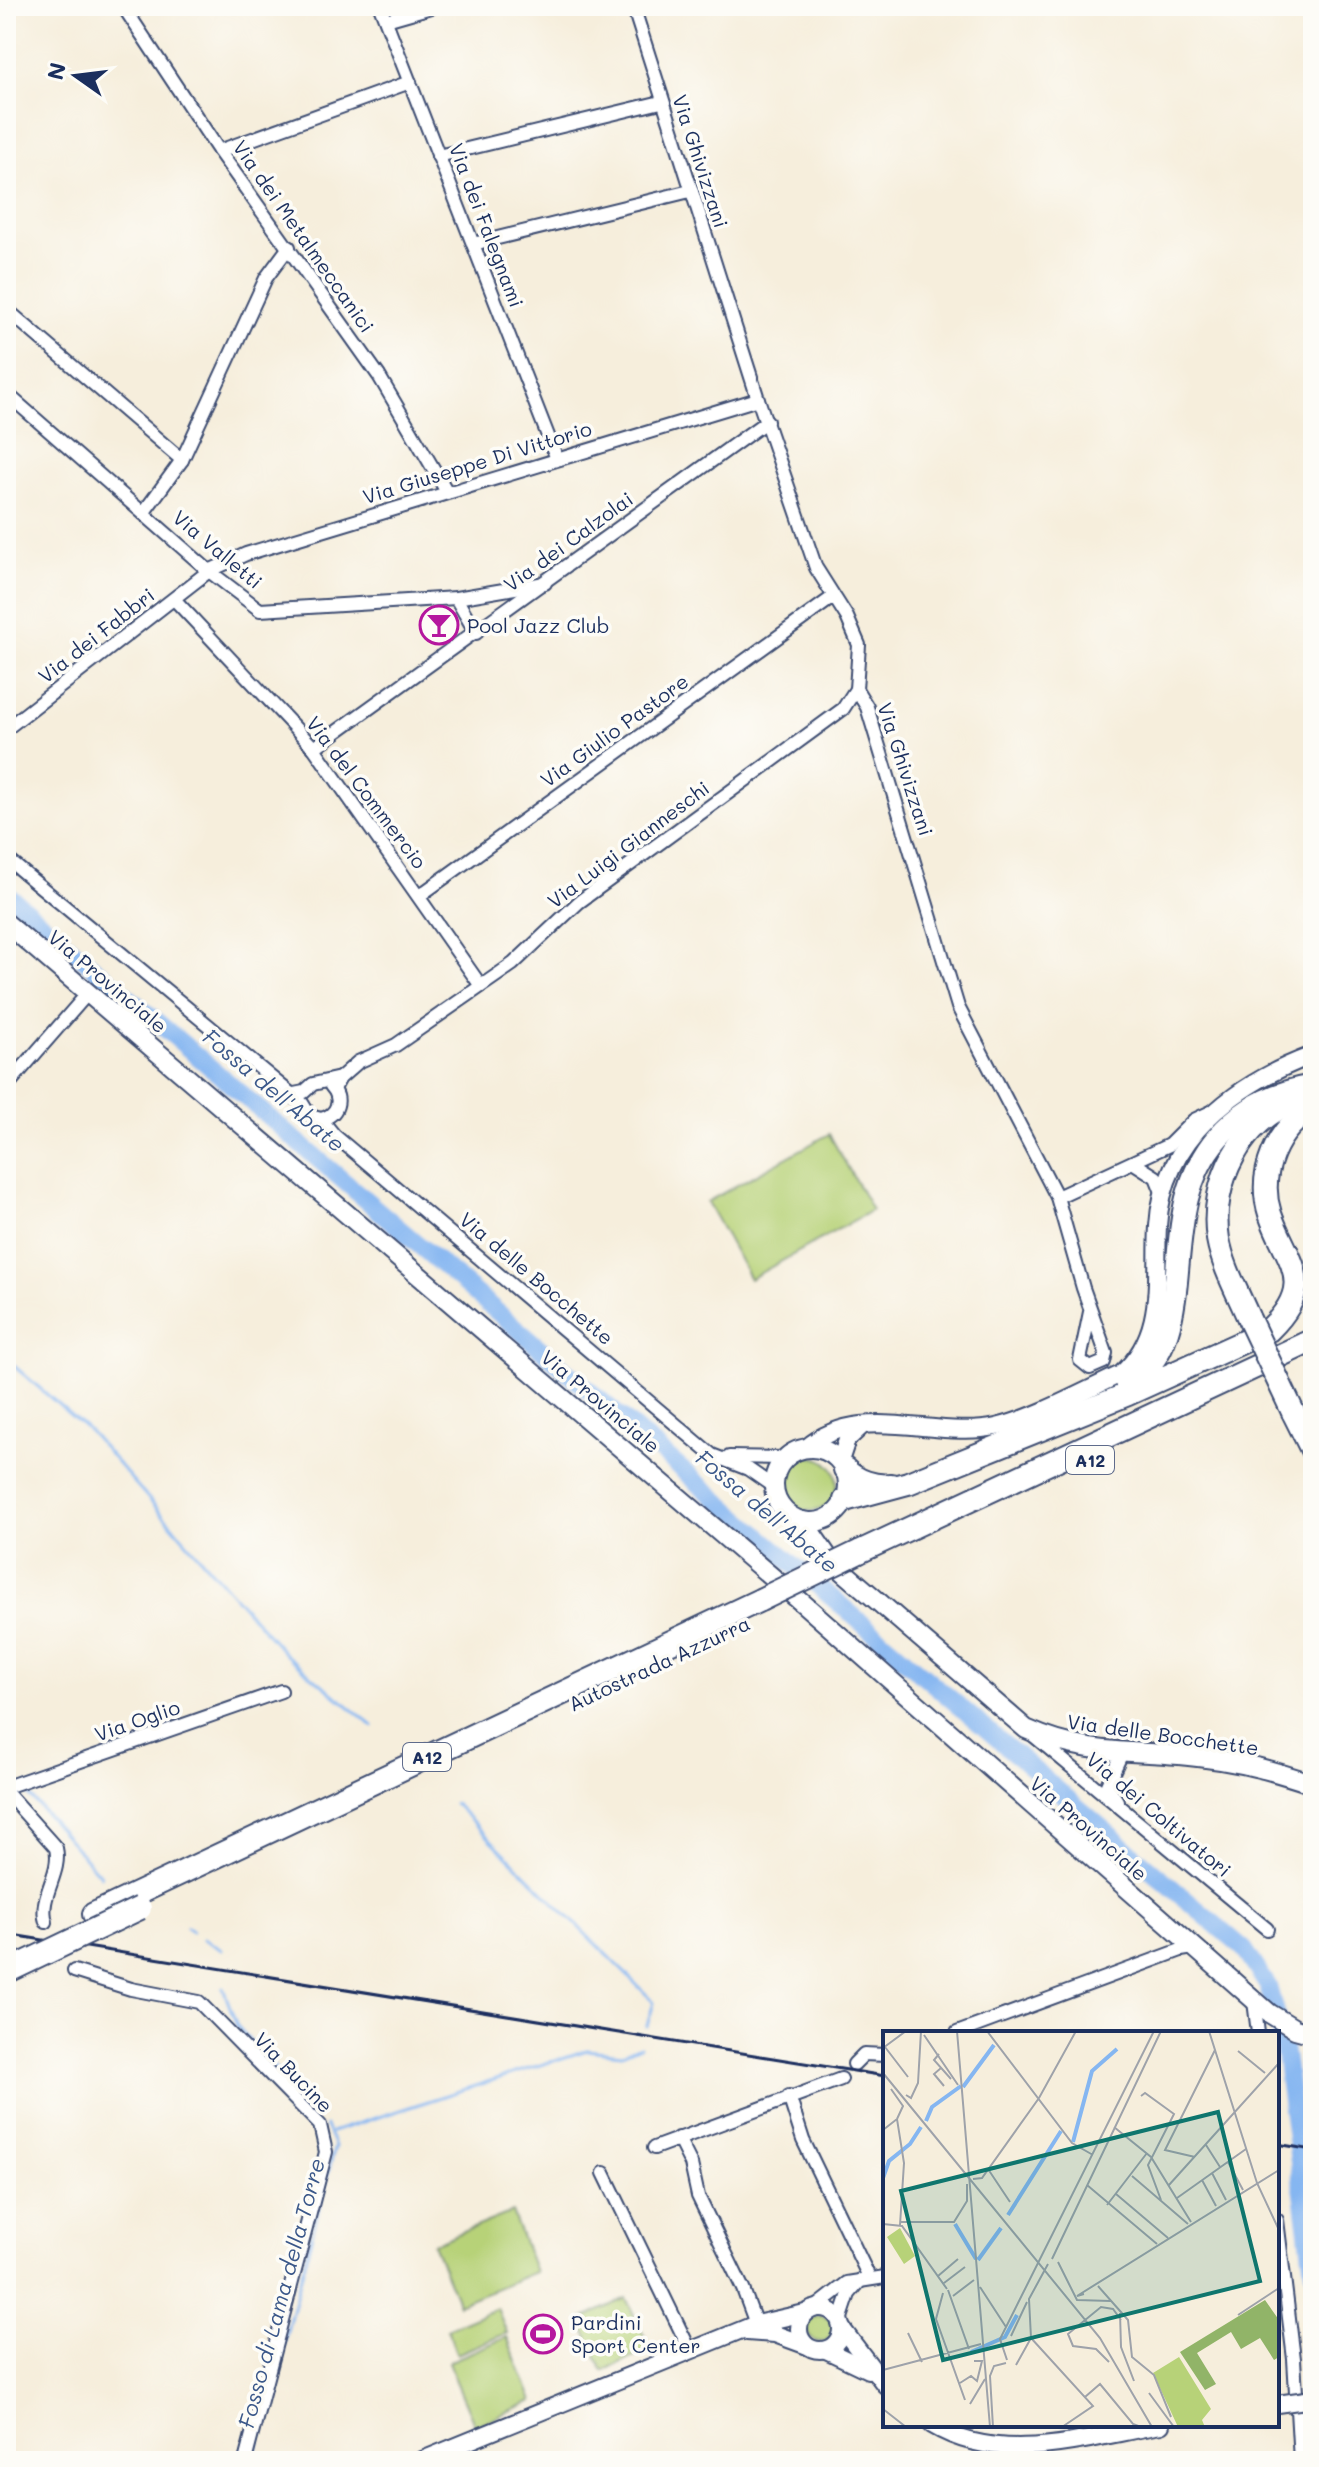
<svg xmlns="http://www.w3.org/2000/svg" width="1319" height="2467" font-family="Mali,sans-serif">
	<style>
		.green { fill: #b7d278; stroke: #69806b; stroke-width: 2 }
		.lines { fill: none; stroke-linecap: round; stroke-linejoin: round }
		.stream { stroke: #85b6f1; stroke-width: 3 }
		.river { stroke: #85b6f1; stroke-width: 18 }
		.minor-casing { stroke: #3c4c71; stroke-width: 16 }
		.tertiary-casing { stroke: #3c4c71; stroke-width: 20 }
		.secondary-casing { stroke: #3c4c71; stroke-width: 22 }
		.motorway-casing { stroke: #3c4c71; stroke-width: 26 }
		.minor { stroke: #fff; stroke-width: 12 }
		.tertiary { stroke: #fff; stroke-width: 16 }
		.secondary { stroke: #fff; stroke-width: 18 }
		.motorway { stroke: #fff; stroke-width: 22 }
		.rail { stroke: #1b2f5e; stroke-width: 3 }
		.tertiary-bridge-casing { stroke: #3c4c71; stroke-width: 20; stroke-linecap: butt }
		.motorway-bridge-casing { stroke: #3c4c71; stroke-width: 26; stroke-linecap: butt }
		.tertiary-bridge { stroke: #fff; stroke-width: 16 }
		.motorway-bridge { stroke: #fff; stroke-width: 22 }
		.labels { text-anchor: middle; dominant-baseline: central; stroke-width: 7; stroke-linejoin: round; paint-order: stroke }
		.shield { fill: #fdfcf7; stroke: #5f6c8c; stroke-width: 2 }
		.shield-label { font-size: 18px; font-weight: bold; fill: #1b2f5e }
		.street-label { font-size: 20px; fill: #1b2f5e; stroke: #fdfcf7 }
		.poi-label { font-size: 20px; fill: #1b2f5e; stroke: #fdfcf7; text-anchor: start }
		.water-label { font-size: 22px; font-style: italic; fill: #3b588a; stroke: #fdfcf7 }
		.inset-river { fill: none; stroke: #85b6f1; stroke-width: 4 }
		.inset-road { fill: none; stroke: #9ea2aa; stroke-width: 2 }
		.view { fill: #0f766e; fill-opacity: 0.15; stroke: #0f766e; stroke-width: 4 }
		.inset-edge { fill: none; stroke: #1b2f5e; stroke-width: 4 }
	</style>
	<rect width="100%" height="100%" fill="#fdfcf7"/>
	<filter id="ink" filterUnits="userSpaceOnUse"><feTurbulence type="fractalNoise" baseFrequency=".0125" numOctaves="2"/><feDisplacementMap in="SourceGraphic" scale="16" xChannelSelector="R" yChannelSelector="G"/><feConvolveMatrix kernelMatrix="1 2 1 2 8 2 1 2 1" color-interpolation-filters="sRGB"/></filter>
	<filter id="wash" filterUnits="userSpaceOnUse"><feTurbulence type="fractalNoise" baseFrequency=".006" numOctaves="4" result="noise"/><feDisplacementMap in="SourceGraphic" scale="32" xChannelSelector="R" yChannelSelector="G"/><feGaussianBlur stdDeviation="1.8" result="paint"/><feColorMatrix in="noise" values="0 0 0 0 0 0 0 0 0 0 0 0 0 0 0 0 0 1.4 0 .05"/><feComposite in="paint" operator="in"/></filter>
	<g filter="url(#wash)">
		<rect width="100%" height="100%" fill="#f6eedc"/>
		<g class="green">
			<polygon points="829,1134 872,1210 750,1279 707,1202"/>
			<circle cx="810" cy="1484" r="27"/>
			<polygon points="512,2212 535,2272 458,2304 433,2244"/>
			<polygon points="626,2298 650,2349 603,2371 580,2320"/>
			<polygon points="497,2308 507,2333 457,2354 447,2329"/>
			<circle cx="820" cy="2329" r="13"/>
			<polygon points="507,2337 533,2401 475,2426 448,2362"/>
		</g>
		<g class="lines">
			<g class="stream">
				<polyline points="6,1359 89,1431 286,1655 373,1726"/>
				<polyline points="6,1771 16,1781"/>
				<polyline points="21,1786 101,1876"/>
				<polyline points="454,1803 654,2002 647,2026"/>
				<polyline points="187,1927 192,1932"/>
				<polyline points="203,1939 222,1950"/>
				<polyline points="223,1988 237,2026 297,2093"/>
				<polyline points="332,2132 587,2050 622,2054 640,2046"/>
				<polyline points="253,2461 335,2146 326,2126"/>
			</g>
			<polyline class="river" points="6,893 1244,1949 1268,1986 1284,2046 1313,2271"/>
		</g>
	</g>
	<g filter="url(#ink)">
		<g class="lines">
			<defs>
				<g id="minor">
					<polyline points="123,6 219,151 379,376 447,492"/>
					<polyline points="380,6 557,459"/>
					<polyline points="633,6 758,399 816,568 847,617 859,645 856,689 867,707 958,1007 1057,1197 1083,1288 1106,1353 1104,1362 1090,1368 1080,1360 1090,1312"/>
					<polyline points="386,20 435,6"/>
					<polyline points="219,151 410,82"/>
					<polyline points="438,156 661,102"/>
					<polyline points="473,244 690,191"/>
					<polyline points="6,309 182,460 266,278 289,247"/>
					<polyline points="6,393 209,571 260,610 456,598 545,583"/>
					<polyline points="144,512 182,460"/>
					<polyline points="456,598 476,633"/>
					<polyline points="174,599 314,748 481,986"/>
					<polyline points="6,729 209,571 246,554 758,399"/>
					<polyline points="314,748 767,421"/>
					<polyline points="6,858 302,1103 310,1116 321,1119 334,1135 712,1455 748,1469 774,1487"/>
					<polyline points="419,896 833,597"/>
					<polyline points="6,1087 88,993"/>
					<polyline points="334,1089 340,1078 358,1062 396,1045 513,964 579,902 843,709 856,689"/>
					<polyline points="289,1095 304,1092 313,1084 340,1078"/>
					<path d="M321,1119C338,1115 343,1099 331,1086"/>
					<polyline points="1134,1163 1156,1177 1164,1197"/>
					<polyline points="1057,1197 1169,1145 1194,1120 1211,1112"/>
					<polyline points="729,1457 786,1458"/>
					<polyline points="1034,1736 1267,1929"/>
					<polyline points="6,1787 281,1691"/>
					<path d="M6,1792L56,1848C62,1874 38,1896 46,1922"/>
					<polyline points="1117,1801 1107,1785 1122,1753"/>
					<polyline points="74,1971 131,1989 199,2002 320,2125 326,2152 245,2461"/>
					<polyline points="1254,2001 1258,2033"/>
					<polyline points="957,2033 1181,1950 1194,1948"/>
					<polyline points="854,2064 864,2054 885,2055"/>
					<polyline points="789,2096 803,2140 870,2279"/>
					<polyline points="678,2138 691,2164 698,2196 743,2289 756,2324"/>
					<polyline points="654,2148 841,2079"/>
					<polyline points="604,2173 690,2350"/>
					<polyline points="1277,2220 1294,2359 1300,2461"/>
					<polyline points="815,2308 847,2283 885,2277"/>
					<polyline points="840,2321 849,2294 861,2280"/>
				</g>
				<g id="tertiary">
					<path d="M806,1448C860,1401 934,1440 996,1427C1033,1419 1086,1390 1121,1374C1166,1333 1155,1281 1158,1226C1163,1137 1237,1083 1313,1055"/>
					<polyline points="840,1461 847,1440 862,1426"/>
					<circle cx="820" cy="2329" r="21"/>
					<polyline points="841,2327 885,2385"/>
					<polyline points="747,2332 775,2334 805,2345"/>
					<polyline points="826,2350 868,2370"/>
					<path d="M932,2425C1002,2467 1085,2438 1161,2425"/>
					<polyline points="420,2461 756,2324 805,2313"/>
				</g>
				<g id="secondary">
					<polyline points="6,923 806,1606 1269,2013 1295,2029 1313,2034"/>
					<circle cx="811" cy="1485" r="37"/>
					<path d="M803,1521L830,1560L1026,1729C1093,1759 1137,1748 1206,1758C1243,1762 1278,1772 1313,1784"/>
				</g>
				<g id="motorway">
					<path d="M1249,1319C1238,1293 1223,1267 1218,1239C1209,1183 1242,1119 1297,1100"/>
					<path d="M1127,1386C1208,1332 1149,1217 1218,1137C1244,1107 1275,1092 1313,1086"/>
					<polyline points="1293,1412 1313,1452"/>
					<path d="M845,1469C856,1481 875,1487 891,1485"/>
					<path d="M845,1500L908,1483L1128,1394L1269,1330C1319,1282 1286,1261 1270,1214C1257,1174 1276,1128 1313,1109"/>
					<polyline points="859,1552 1313,1340"/>
					<polyline points="94,1914 760,1600"/>
				</g>
			</defs>
			<use href="#minor" class="minor-casing"/>
			<use href="#tertiary" class="tertiary-casing"/>
			<use href="#secondary" class="secondary-casing"/>
			<use href="#motorway" class="motorway-casing"/>
			<use href="#minor" class="minor"/>
			<use href="#tertiary" class="tertiary"/>
			<use href="#secondary" class="secondary"/>
			<use href="#motorway" class="motorway"/>
			<g class="rail">
				<polyline points="6,1934 885,2076"/>
				<polyline points="1277,2144 1313,2150"/>
			</g>
			<defs>
				<polyline id="tertiary-bridge" points="1277,2404 1313,2399"/>
				<g id="motorway-bridge">
					<polyline points="1249,1319 1293,1412"/>
					<polyline points="760,1600 859,1552"/>
					<polyline points="6,1972 140,1908"/>
				</g>
			</defs>
			<use href="#tertiary-bridge" class="tertiary-bridge-casing"/>
			<use href="#motorway-bridge" class="motorway-bridge-casing"/>
			<use href="#tertiary-bridge" class="tertiary-bridge"/>
			<use href="#motorway-bridge" class="motorway-bridge"/>
		</g>
	</g>
	<defs>
		<symbol id="bar-ring" viewBox="-11 -11 22 22"><circle r="9.5" fill="#fdfcf7" stroke="#b5179e" stroke-width="1.5"/><path d="M-6-5H6L.8 .8V4.5H3.5V6h-7V4.5H-.8V.8Z" fill="#b5179e"/></symbol>
		<symbol id="stadium-ring" viewBox="-11 -11 22 22"><circle r="9.5" fill="#fdfcf7" stroke="#b5179e" stroke-width="1.5"/><path d="M0-5a6.5 5 0 1 0 0 10a6.5 5 0 1 0 0-10ZM-3.5-1.8h7v3.6h-7Z" fill="#b5179e"/></symbol>
	</defs>
	<g fill-rule="evenodd">
		<use href="#bar-ring" x="417" y="603" width="44" height="44"/>
		<use href="#stadium-ring" x="521" y="2312" width="44" height="44"/>
	</g>
	<g class="labels">
		<g class="shield">
			<rect x="1066" y="1446" width="48" height="28" rx="6"/>
			<rect x="403" y="1743" width="48" height="28" rx="6"/>
		</g>
		<g class="shield-label">
			<text x="1090" y="1460">A12</text>
			<text x="427" y="1757">A12</text>
		</g>
		<g class="street-label">
			<text transform="translate(701 161) rotate(72)">Via Ghivizzani</text>
			<text transform="translate(487 225) rotate(69)">Via dei Falegnami</text>
			<text transform="translate(304 236) rotate(55)">Via dei Metalmeccanici</text>
			<text transform="translate(477 462) rotate(-17)">Via Giuseppe Di Vittorio</text>
			<text transform="translate(568 541) rotate(-36)">Via dei Calzolai</text>
			<text transform="translate(218 549) rotate(40)">Via Valletti</text>
			<text transform="translate(96 635) rotate(-38)">Via dei Fabbri</text>
			<text transform="translate(614 730) rotate(-36)">Via Giulio Pastore</text>
			<text transform="translate(906 769) rotate(72)">Via Ghivizzani</text>
			<text transform="translate(367 792) rotate(53)">Via del Commercio</text>
			<text transform="translate(628 844) rotate(-37)">Via Luigi Gianneschi</text>
			<text transform="translate(108 981) rotate(40)">Via Provinciale</text>
			<text transform="translate(537 1278) rotate(40)">Via delle Bocchette</text>
			<text transform="translate(601 1401) rotate(40)">Via Provinciale</text>
			<text transform="translate(659 1663) rotate(-25)">Autostrada Azzurra</text>
			<text transform="translate(137 1720) rotate(-19)">Via Oglio</text>
			<text transform="translate(1163 1734) rotate(8)">Via delle Bocchette</text>
			<text transform="translate(1159 1814) rotate(40)">Via dei Coltivatori</text>
			<text transform="translate(1089 1828) rotate(41)">Via Provinciale</text>
			<text transform="translate(294 2072) rotate(46)">Via Bucine</text>
		</g>
		<g class="poi-label">
			<text x="467" y="625">Pool Jazz Club</text>
			<text x="571" y="2322">Pardini<tspan x="571" dy="23">Sport Center</tspan></text>
		</g>
		<g class="water-label">
			<text transform="translate(274 1090) rotate(40)">Fossa dell'Abate</text>
			<text transform="translate(767 1511) rotate(40)">Fossa dell'Abate</text>
			<text transform="translate(281 2293) rotate(-75)">Fosso di Lama della Torre</text>
		</g>
	</g>
	<g transform="translate(883 2031)">
		<rect width="396" height="396" fill="#f6eedc"/>
		<path d="M17,197L32,225L21,233L4,206ZM296,326L328,378L319,389L322,396H295L270,342Z" fill="#b7d278"/>
		<path d="M382,269L396,289V326L391,329L377,307L358,318L348,301L314,322L333,353L322,359L297,321Z" fill="#91b468"/>
		<path class="inset-river" d="M80,56L111,14M43,90L49,76L78,55M190,111L209,40L234,18M0,147L6,130L27,113L38,96M125,184L178,100M72,193L93,228M95,229L118,197M88,321L122,306L134,284"/>
		<path class="inset-road" d="M74,0L107,396M104,0L189,112L210,124M326,0L374,152L396,199M41,4L75,54M2,16L25,46M0,17L23,0M355,20L382,42M56,23L51,29L68,48M58,37L51,43L61,55M0,42L217,307L269,396M8,58L20,75L14,88M23,64L28,67L35,52L38,0M258,65L262,62L291,83L265,134L278,169M231,96L268,126L308,191M0,99L14,88L21,132L17,194M323,114L337,136M312,126L282,119L332,19M345,131L360,159M105,138L127,171M329,142L343,169M249,145L305,193M90,148L99,147L156,67L193,0M319,149L333,175M204,154L274,213M286,154L396,32M233,163L285,207M294,167L363,118M224,174L264,122M18,191H71L84,170V153M0,193L19,195L64,258M169,228L278,0M175,231L194,269L228,270M55,245L75,228M61,252L82,236M215,255L245,289L249,326L271,344L288,386M97,256L123,296M65,259L86,318M60,262L53,288L82,369M201,263L194,265L396,139M70,265L91,249M237,282L238,316L251,350M355,284L396,257M25,302L39,331M128,305L144,271M148,307L210,375L179,396M124,329L117,308L271,0M226,331L213,318L190,315L185,303L218,276L230,278L238,289M133,334L148,307L146,268L165,233M0,339L98,313M77,352L88,345L94,350L99,330H91M266,362L291,396M202,366L217,353L250,393L258,396M87,373L102,348M0,378L23,396M110,396L107,345L111,335L123,332"/>
		<path class="view" d="M335,81L377,250L60,329L18,160Z"/>
		<rect width="396" height="396" class="inset-edge"/>
	</g>
	<rect width="1319" height="2467" fill="none" stroke="#fdfcf7" stroke-width="32"/>
	<g transform="translate(76 76) rotate(284)" stroke="#fdfcf7" stroke-width="6" paint-order="stroke">
	<path d="M0-6L14 30L0 20L-14 30Z" fill="#1b2f5e"/>
	<text y="-12" font-size="22" font-weight="bold" text-anchor="middle" fill="#1b2f5e">N</text>
	</g>
</svg>
